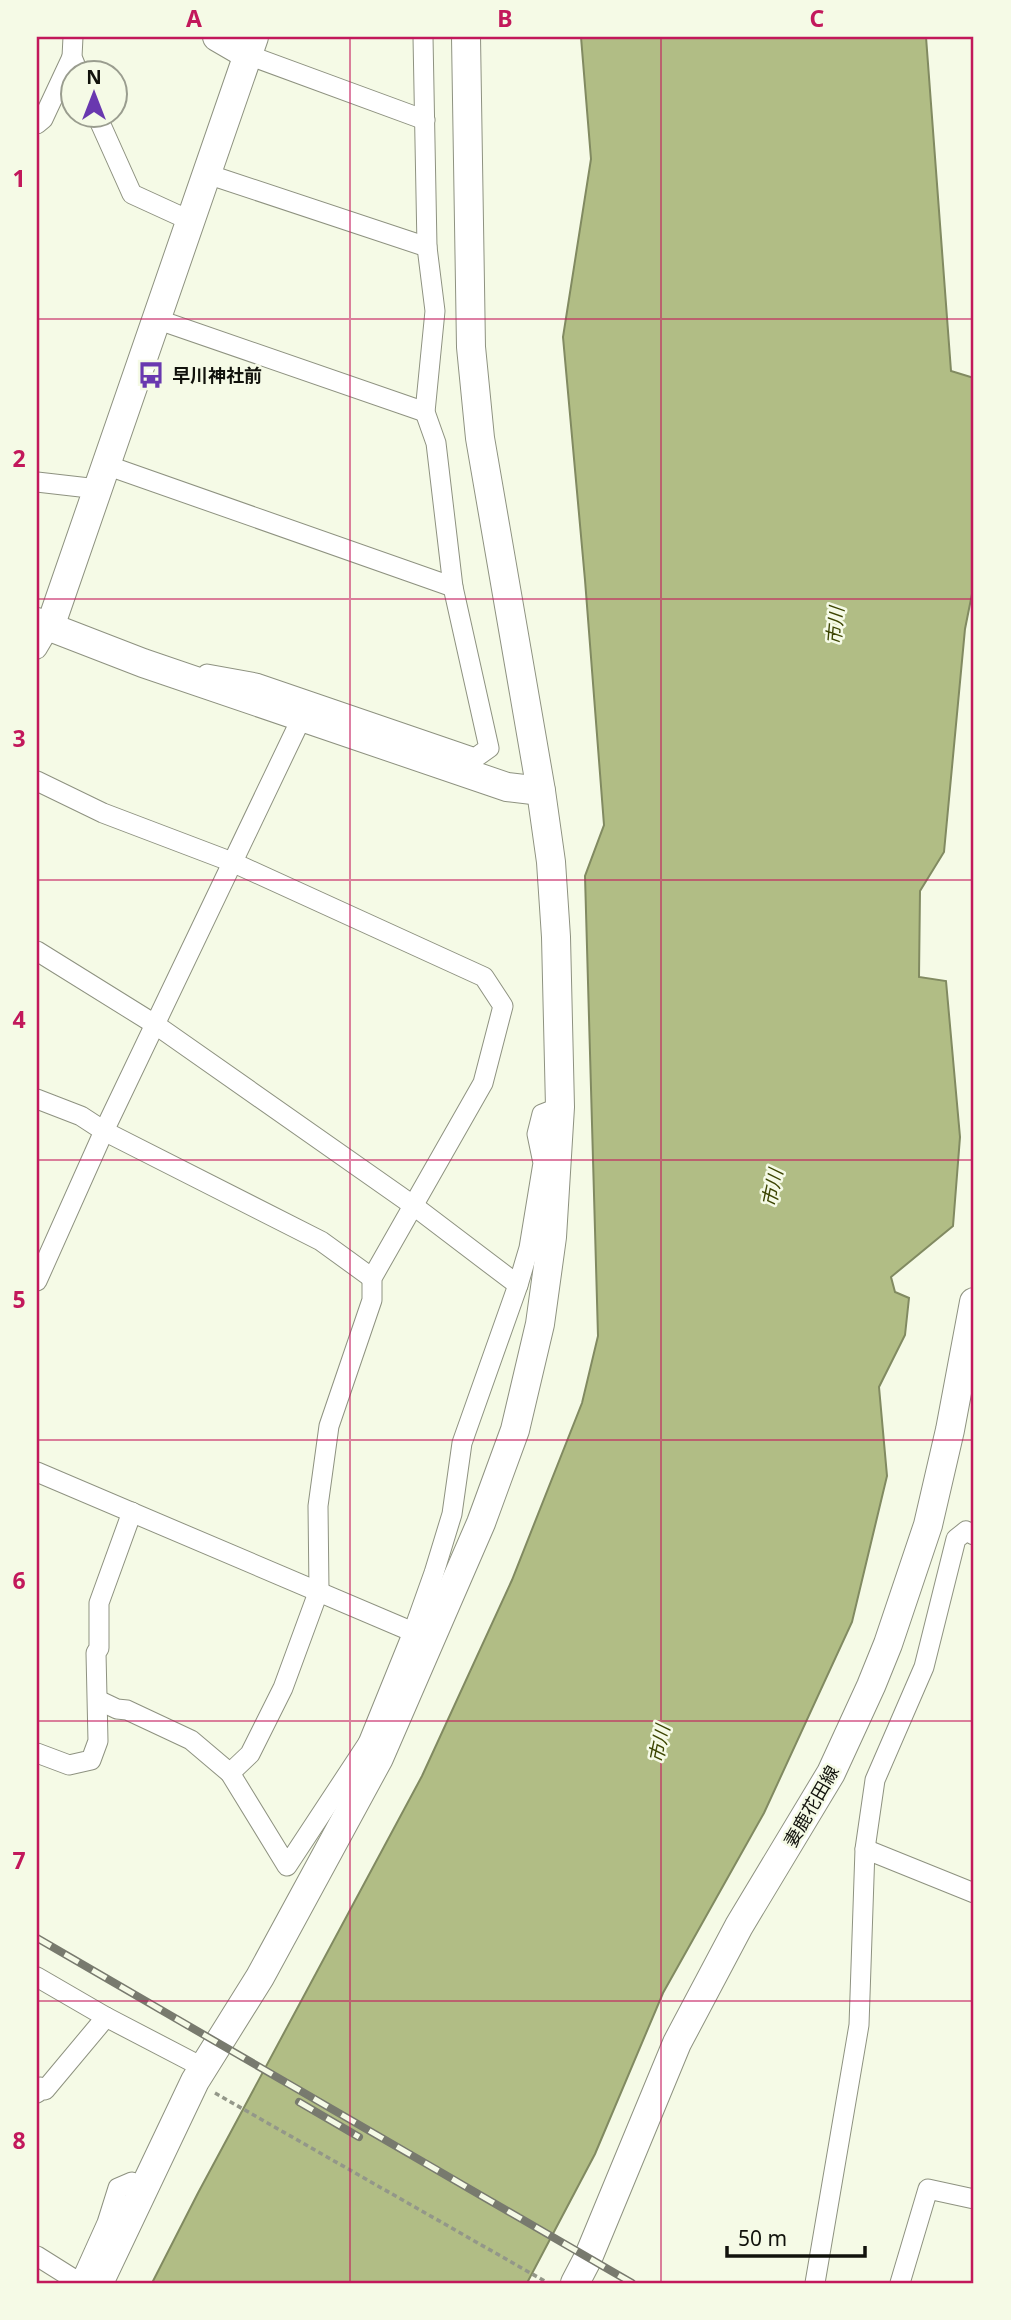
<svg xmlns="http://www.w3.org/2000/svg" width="1011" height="2320" font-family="'Noto Sans','Noto Sans JP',sans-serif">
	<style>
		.water { fill: #b1bd85; stroke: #818a61; stroke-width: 2 }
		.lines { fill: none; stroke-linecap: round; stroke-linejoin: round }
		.street-casing { stroke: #8e9280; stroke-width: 21 }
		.secondary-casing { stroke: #8e9280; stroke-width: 30 }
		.path { stroke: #939789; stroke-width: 3.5; stroke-dasharray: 5 3.5; stroke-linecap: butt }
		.street { stroke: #fff; stroke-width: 19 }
		.secondary { stroke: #fff; stroke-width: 28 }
		.rail-casing { stroke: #787a6e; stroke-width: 8 }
		.rail { stroke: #f5fae6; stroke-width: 5; stroke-dasharray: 16; stroke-linecap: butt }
		.grid { fill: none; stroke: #c2185b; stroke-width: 2; stroke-opacity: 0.55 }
		.labels { text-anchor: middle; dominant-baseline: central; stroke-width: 5; stroke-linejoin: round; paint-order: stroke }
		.poi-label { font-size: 18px; font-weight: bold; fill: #11120c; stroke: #f5fae6; text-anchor: start }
		.street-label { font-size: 18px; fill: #11120c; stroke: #f5fae6 }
		.water-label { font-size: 19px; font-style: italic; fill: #3c4502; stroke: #f5fae6 }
		.neatline { fill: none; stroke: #c2185b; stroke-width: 2.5 }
		.grid-label { font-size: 23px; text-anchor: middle; font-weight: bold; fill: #c2185b }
	</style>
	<rect width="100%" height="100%" fill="#f5fae6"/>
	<polygon class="water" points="581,37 926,37 951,371 974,378 974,584 965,629 944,852 920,891 919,977 946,981 960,1137 953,1226 891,1277 895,1292 909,1298 905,1335 879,1387 887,1476 852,1622 764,1813 663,1993 595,2154 527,2283 152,2283 198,2193 422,1776 512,1580 582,1403 598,1336 585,876 604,825 585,580 563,337 591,159"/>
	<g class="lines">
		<defs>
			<g id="street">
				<polyline points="73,37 72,57 79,74"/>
				<polyline points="248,55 425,120"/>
				<polyline points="97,116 132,194 191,221"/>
				<polyline points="37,124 43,119 72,57"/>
				<polyline points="207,174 427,247"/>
				<polyline points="156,319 425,412"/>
				<polyline points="106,465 453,587"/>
				<polyline points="37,482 98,489"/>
				<polyline points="37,649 50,627"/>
				<polyline points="207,674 256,683 475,758 489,748 453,587 436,443 425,412 435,311 427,247 423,37"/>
				<polyline points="37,781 103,813 232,862 484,977 503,1006 483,1083 372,1278 372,1300 329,1426 318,1506 319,1590 283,1688 250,1754 230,1773"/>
				<polyline points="37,951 156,1025 414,1206 518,1285"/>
				<polyline points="37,1099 81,1116 104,1131 321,1241 372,1278"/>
				<polyline points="37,1281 104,1131 302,717"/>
				<polyline points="37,1472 413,1632"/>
				<polyline points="98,1700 117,1709 127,1710 191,1740 230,1773 287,1866 368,1743"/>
				<polyline points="37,1753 69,1765 91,1760 98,1741 96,1653 99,1648 99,1603 132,1512"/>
				<polyline points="379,1758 368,1743 413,1632 434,1573 452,1514 462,1443 518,1285 529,1248 543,1163 537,1134 542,1114 560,1107"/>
				<polyline points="865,1849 974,1893"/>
				<polyline points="37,1977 106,2017 202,2067"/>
				<polyline points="37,2093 40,2087 45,2090 106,2017"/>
				<polyline points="37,2256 80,2283 107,2223 118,2188 132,2182 143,2189"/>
				<polyline points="815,2283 859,2025 865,1849 875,1780 924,1667 956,1539 966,1531 974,1535"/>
				<polyline points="900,2283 928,2189 974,2199"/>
			</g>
			<g id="secondary">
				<polyline points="217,37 248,55"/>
				<polyline points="37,622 143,663 507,787 541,791"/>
				<polyline points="50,627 254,37"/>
				<polyline points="99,2283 195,2081 260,1977 379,1758 481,1523 515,1430 540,1324 552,1237 560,1107 556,937 551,862 541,791 480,438 471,347 466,37"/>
				<polyline points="575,2283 588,2258 677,2043 739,1926 831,1773 871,1686 888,1644 928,1525 950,1430 974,1302"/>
			</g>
		</defs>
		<use href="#street" class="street-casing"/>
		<use href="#secondary" class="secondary-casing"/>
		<polyline class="path" points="215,2093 548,2283"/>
		<use href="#street" class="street"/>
		<use href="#secondary" class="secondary"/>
		<defs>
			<g id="rail">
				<polyline points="37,1938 632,2283"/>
				<polyline points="299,2102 359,2137"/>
			</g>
		</defs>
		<use href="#rail" class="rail-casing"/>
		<use href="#rail" class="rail"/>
	</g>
	<path class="grid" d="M350,37V2283M661,37V2283M37,319H974M37,599H974M37,880H974M37,1160H974M37,1440H974M37,1721H974M37,2001H974"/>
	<defs>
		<symbol id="bus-bare" viewBox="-9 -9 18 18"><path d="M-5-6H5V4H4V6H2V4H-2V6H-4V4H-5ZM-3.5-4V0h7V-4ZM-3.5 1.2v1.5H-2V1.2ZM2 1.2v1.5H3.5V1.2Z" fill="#6938af" stroke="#f5fae6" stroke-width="2.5" paint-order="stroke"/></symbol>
	</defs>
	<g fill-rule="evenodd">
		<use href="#bus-bare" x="132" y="356" width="38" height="38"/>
	</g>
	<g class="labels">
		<g class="poi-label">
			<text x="172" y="375">早川神社前</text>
		</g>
		<g class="street-label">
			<text transform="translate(811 1806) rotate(-60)">妻鹿花田線</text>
		</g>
		<g class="water-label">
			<text transform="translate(835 626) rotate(-85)">市川</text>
			<text transform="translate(772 1188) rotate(-78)">市川</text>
			<text transform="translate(659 1744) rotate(-78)">市川</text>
		</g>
	</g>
	<rect width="1011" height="2320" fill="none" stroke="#f5fae6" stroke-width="77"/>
	<g transform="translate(94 94)"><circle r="33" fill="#f5fae6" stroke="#9a9d8f" stroke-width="2"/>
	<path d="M0-5L12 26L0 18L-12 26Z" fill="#6938af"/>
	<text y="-10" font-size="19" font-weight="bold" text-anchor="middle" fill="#11120c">N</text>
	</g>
	<path d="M727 2246v10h138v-10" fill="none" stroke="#11120c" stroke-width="3.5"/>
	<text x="738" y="2246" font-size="21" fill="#11120c" stroke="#f5fae6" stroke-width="5" paint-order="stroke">50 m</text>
	<rect x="38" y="38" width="934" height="2244" class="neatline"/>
	<g class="grid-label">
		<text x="194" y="27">A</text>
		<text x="505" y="27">B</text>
		<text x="817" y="27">C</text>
		<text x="19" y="187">1</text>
		<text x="19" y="467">2</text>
		<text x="19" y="747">3</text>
		<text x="19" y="1028">4</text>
		<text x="19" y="1308">5</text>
		<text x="19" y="1589">6</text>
		<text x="19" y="1869">7</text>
		<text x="19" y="2149">8</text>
	</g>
</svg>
